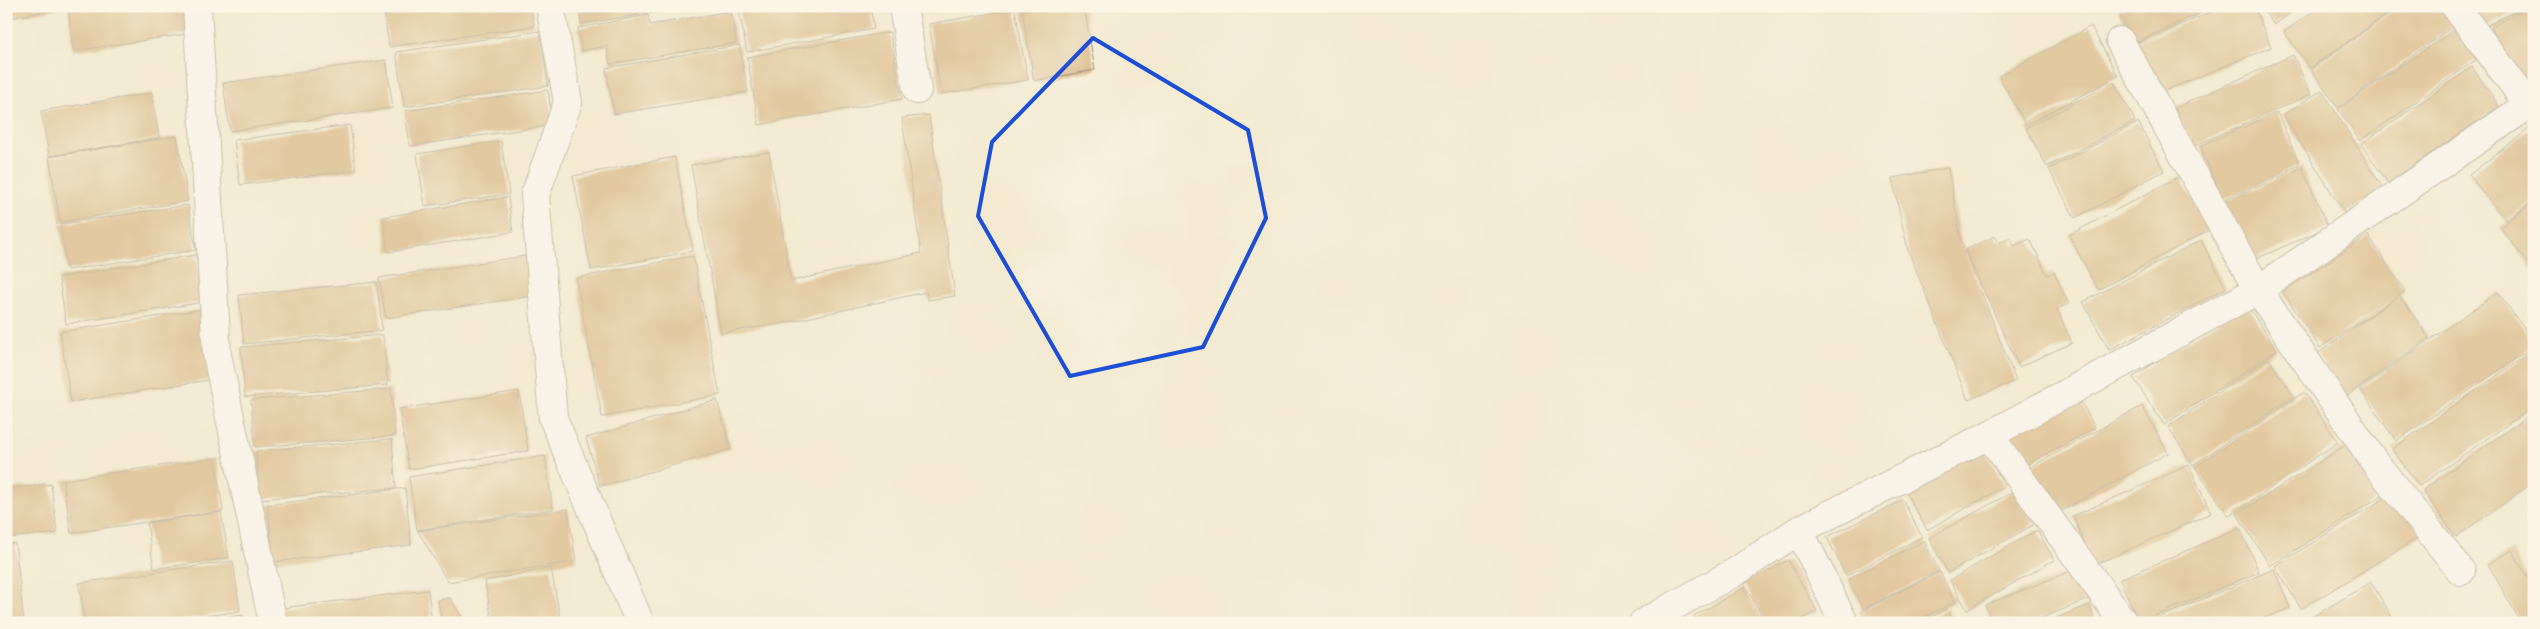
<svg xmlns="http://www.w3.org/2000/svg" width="2540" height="629" font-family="Caveat,sans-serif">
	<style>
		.building { fill: #cda267 }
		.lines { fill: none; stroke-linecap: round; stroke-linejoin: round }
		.street-casing { stroke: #978a78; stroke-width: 30 }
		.street { stroke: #fff; stroke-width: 28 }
		.marked { fill: none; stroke: #1d4ed8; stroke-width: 4; stroke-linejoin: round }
	</style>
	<rect width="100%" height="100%" fill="#fcf5e5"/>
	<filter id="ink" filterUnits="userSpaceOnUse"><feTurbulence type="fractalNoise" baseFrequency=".02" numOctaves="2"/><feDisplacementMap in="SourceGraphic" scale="10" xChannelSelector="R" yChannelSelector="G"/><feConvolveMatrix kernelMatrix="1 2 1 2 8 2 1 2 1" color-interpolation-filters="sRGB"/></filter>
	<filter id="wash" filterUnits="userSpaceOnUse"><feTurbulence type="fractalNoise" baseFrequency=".0096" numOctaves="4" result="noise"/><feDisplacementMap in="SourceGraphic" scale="20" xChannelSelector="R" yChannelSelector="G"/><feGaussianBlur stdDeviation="1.12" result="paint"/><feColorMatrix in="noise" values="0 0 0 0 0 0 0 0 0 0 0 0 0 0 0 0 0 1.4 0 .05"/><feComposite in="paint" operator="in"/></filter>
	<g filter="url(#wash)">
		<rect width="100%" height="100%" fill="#f3ead1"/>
		<g id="blocks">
			<g class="building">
				<polygon points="6,6 188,6 192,33 73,51 68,7 6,19"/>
				<polygon points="383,6 531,6 534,26 389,47"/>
				<polygon points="579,6 689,6 689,7 581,24"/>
				<polygon points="738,6 870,6 874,29 747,52"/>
				<polygon points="1046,6 1084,6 1095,70 1034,81 1022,10"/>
				<polygon points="2129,6 2217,6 2133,43 2118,11"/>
				<polygon points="2226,6 2254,6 2271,47 2157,94 2136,43"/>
				<polygon points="2260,6 2300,6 2274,25"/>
				<polygon points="2320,6 2398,6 2310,68 2284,32"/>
				<polygon points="2400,6 2441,6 2455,25 2338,108 2311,69"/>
				<polygon points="2472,6 2525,6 2483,28"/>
				<polygon points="2530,6 2534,6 2534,77 2521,84 2491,27"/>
				<polygon points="1015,9 1028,80 941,94 929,24"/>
				<polygon points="731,11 736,43 610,64 607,46 582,51 578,28 648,15 650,25"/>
				<polygon points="2091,26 2118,76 2026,125 1999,76"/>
				<polygon points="2455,29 2476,60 2360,141 2338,109"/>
				<polygon points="540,31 548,86 404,107 396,52"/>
				<polygon points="890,32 902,99 759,125 747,57"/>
				<polygon points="739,45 748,92 614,114 606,68"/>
				<polygon points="2293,55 2311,94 2192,147 2175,108"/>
				<polygon points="386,60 393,108 230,131 223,83"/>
				<polygon points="2472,67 2499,106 2388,183 2361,144"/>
				<polygon points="2114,82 2135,121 2047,167 2026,128"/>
				<polygon points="548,90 553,125 410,146 405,111"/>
				<polygon points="2322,90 2384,190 2345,214 2283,115"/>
				<polygon points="152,93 159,138 49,156 41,111"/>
				<polygon points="2277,112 2300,165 2223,200 2200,146"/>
				<polygon points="929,115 955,296 928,300 926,292 779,324 721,333 691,165 769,152 791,281 921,253 902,118"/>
				<polygon points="2138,122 2164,171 2075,218 2049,169"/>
				<polygon points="350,125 356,170 240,185 234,140"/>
				<polygon points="2534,125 2534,200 2506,221 2469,175"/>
				<polygon points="177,136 188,201 60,222 49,157"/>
				<polygon points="501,141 509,194 425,206 417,154"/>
				<polygon points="675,157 693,251 591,270 573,176"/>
				<polygon points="2302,167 2328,227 2251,261 2225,202"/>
				<polygon points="1948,168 1961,240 2016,381 1968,400 1908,250 1892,178"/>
				<polygon points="2180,176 2209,230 2098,290 2069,235"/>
				<polygon points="508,197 513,232 388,252 383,217"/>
				<polygon points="2534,202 2534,272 2500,227"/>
				<polygon points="188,205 196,250 67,270 60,224"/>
				<polygon points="2368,235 2405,291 2399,295 2429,338 2347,396 2317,354 2397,297 2320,348 2283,292"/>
				<polygon points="1995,236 1999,243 2010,238 2014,246 2030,239 2047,275 2054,272 2069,304 2057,309 2072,343 2019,367 1965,250"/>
				<polygon points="2201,240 2226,288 2109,350 2083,302"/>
				<polygon points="196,255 204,302 66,324 59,277"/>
				<polygon points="525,256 532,296 386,318 379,278"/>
				<polygon points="693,256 720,395 602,417 576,278"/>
				<polygon points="377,282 382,330 244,344 239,295"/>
				<polygon points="2498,292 2534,343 2534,346 2396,441 2360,389"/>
				<polygon points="2246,303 2277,350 2164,425 2133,377"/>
				<polygon points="204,309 215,379 71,402 60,332"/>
				<polygon points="383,335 388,385 245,397 241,347"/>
				<polygon points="2534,350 2534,406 2419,486 2392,449"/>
				<polygon points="2268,358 2294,396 2193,465 2168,427"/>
				<polygon points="6,375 12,406 6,407"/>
				<polygon points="391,389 395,436 255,447 251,400"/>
				<polygon points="519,391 528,451 409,469 399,409"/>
				<polygon points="2304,392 2338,442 2229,516 2195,467"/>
				<polygon points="2078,396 2095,428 2024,466 2007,434"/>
				<polygon points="717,400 731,449 600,486 586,438"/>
				<polygon points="2142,406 2168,453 2054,515 2029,468"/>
				<polygon points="2534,412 2534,482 2456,537 2423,490"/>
				<polygon points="392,439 396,488 260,499 256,451"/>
				<polygon points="2354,440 2387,492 2270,566 2237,514"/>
				<polygon points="1983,448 2005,486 1927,530 1905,491"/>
				<polygon points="545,456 553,509 417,530 409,477"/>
				<polygon points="215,458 223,511 71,533 63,480"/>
				<polygon points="2189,465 2211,513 2094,565 2073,516"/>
				<polygon points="51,484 57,533 6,538 6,489"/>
				<polygon points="405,488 411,545 274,562 267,505"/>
				<polygon points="2014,491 2033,525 1948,573 1929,538"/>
				<polygon points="2395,492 2422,535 2301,609 2275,566"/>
				<polygon points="1903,500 1922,537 1846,576 1827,537"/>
				<polygon points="568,509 576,561 448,582 418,531"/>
				<polygon points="221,512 229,558 154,569 147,523"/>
				<polygon points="2240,528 2259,572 2139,623 2120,579"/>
				<polygon points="2037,530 2054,560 1967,610 1950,580"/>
				<polygon points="1924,541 1939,571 1863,609 1848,579"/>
				<polygon points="15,543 24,623 6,623 6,544"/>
				<polygon points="2512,550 2534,589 2534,623 2516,623 2520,621 2488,564"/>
				<polygon points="1788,560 1817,611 1795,623 1766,623 1744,584"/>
				<polygon points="233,561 240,611 158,623 85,623 79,583"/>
				<polygon points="551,568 561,623 492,623 485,581"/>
				<polygon points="2076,569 2088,599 2030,623 1992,623 1985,605"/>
				<polygon points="2274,569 2290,608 2253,623 2146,623"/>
				<polygon points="1940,572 1955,602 1913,623 1867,623 1861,611"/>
				<polygon points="2371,582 2395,623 2302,623"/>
				<polygon points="1743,588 1763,623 1699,623 1694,616"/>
				<polygon points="428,590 432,623 283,623 281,608"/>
				<polygon points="450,598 466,623 442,623 438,600"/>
				<polygon points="2089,605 2096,623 2044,623"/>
				<polygon points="1947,609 1954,623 1920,623"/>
				<polygon points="243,615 244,623 195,623 195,622"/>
			</g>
		</g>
	</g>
	<g filter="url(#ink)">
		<use href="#blocks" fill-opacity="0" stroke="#978a78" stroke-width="1"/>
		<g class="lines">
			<defs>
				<g id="street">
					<polyline points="197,6 217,355 273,623"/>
					<polyline points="550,6 568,102 535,195 553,418 640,623"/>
					<polyline points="903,6 917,90"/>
					<polyline points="2455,6 2528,104"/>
					<polyline points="2120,41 2258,290 2376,464 2461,571"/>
					<polyline points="1989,435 2124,623"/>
					<polyline points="1799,530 1844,623"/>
					<polyline points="1643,623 1735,572 1799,530 1989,435 2258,290 2534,101"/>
				</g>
			</defs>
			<use href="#street" class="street-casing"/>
			<use href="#street" class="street"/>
		</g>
	</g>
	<path d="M0 0H2540V629H0ZM1093,38L1248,130L1266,218L1203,347L1070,376L978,216L992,142Z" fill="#f3ead1" fill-opacity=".55" fill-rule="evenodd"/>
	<path class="marked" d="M1093,38L1248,130L1266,218L1203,347L1070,376L978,216L992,142Z"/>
	<rect width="2540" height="629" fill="none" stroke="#fcf5e5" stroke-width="25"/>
</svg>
